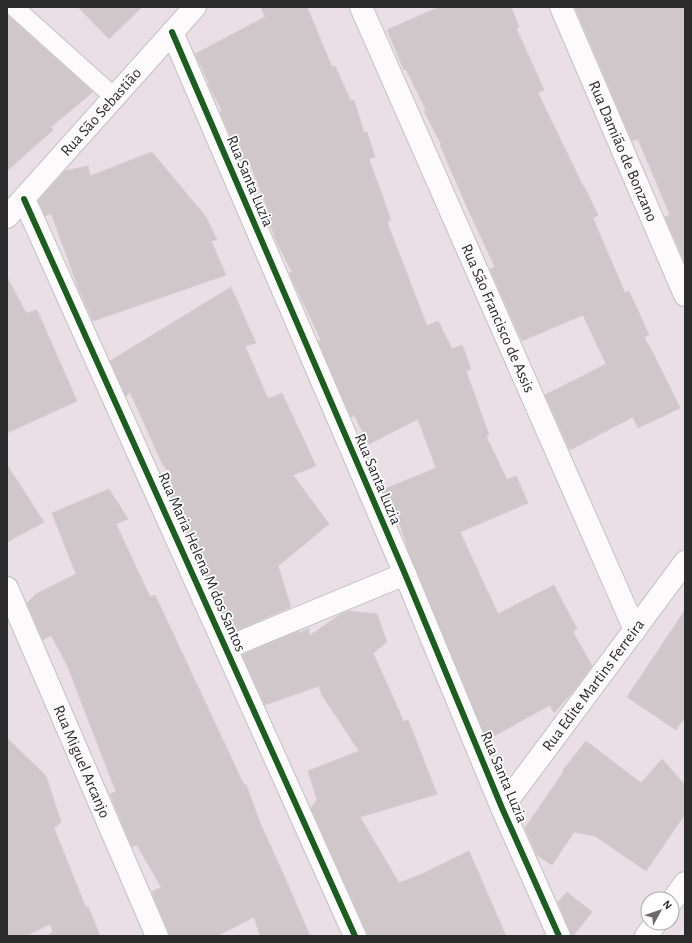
<svg xmlns="http://www.w3.org/2000/svg" width="692" height="943" font-family="'Alegreya Sans',sans-serif">
	<style>
		.building { fill: #cfc7ca; stroke: #d5cccf }
		.lines { fill: none; stroke-linecap: round; stroke-linejoin: round }
		.lane-casing { stroke: #c3c1c2; stroke-width: 20 }
		.street-casing { stroke: #c3c1c2; stroke-width: 24 }
		.lane { stroke: #fcfafb; stroke-width: 18 }
		.street { stroke: #fcfafb; stroke-width: 22 }
		.cycleway-casing { stroke: #fff; stroke-width: 8 }
		.cycleway { stroke: #1b5e20; stroke-width: 6 }
		.labels { text-anchor: middle; dominant-baseline: central; stroke-width: 3.5; stroke-linejoin: round; paint-order: stroke }
		.street-label { font-size: 16px; fill: #2b2b2b; stroke: #fff }
	</style>
	<rect width="100%" height="100%" fill="#eadfe4"/>
	<g class="building">
		<polygon points="78,7 142,7 109,39"/>
		<polygon points="261,7 307,7 332,67 335,66 351,101 354,100 364,133 367,132 375,157 369,159 391,220 387,222 427,326 438,321 452,349 462,345 471,369 466,371 489,435 486,436 507,480 516,476 528,503 460,532 498,614 554,585 577,629 573,632 592,666 574,690 554,713 550,705 487,740 409,553 398,518 395,519 382,490 436,468 418,419 369,444 354,415 351,417 318,341 321,340 289,273 292,272 277,243 265,211 268,210 250,164 244,167 220,112 222,111 210,88 208,83 209,83 195,54 265,17"/>
		<polygon points="439,7 511,7 519,27 516,28 544,90 538,93 583,186 584,186 598,215 593,218 625,293 629,291 649,335 644,337 653,353 680,408 638,428 633,417 570,450 545,395 606,364 583,315 522,341 490,269 495,267 467,207 440,145 441,144 424,111 426,110 406,69 404,70 387,30"/>
		<polygon points="575,7 685,7 685,263 665,217 670,215 638,139 632,141"/>
		<polygon points="7,15 93,92 51,127 53,130 7,171"/>
		<polygon points="152,152 206,217 217,240 211,241 226,275 93,321 79,290 51,213 45,216 38,201 65,171 88,166 90,176"/>
		<polygon points="7,277 26,313 37,310 77,401 7,433"/>
		<polygon points="231,287 256,343 245,346 268,399 282,393 316,466 293,475 329,524 278,566 291,607 232,632 162,477 169,473 162,463 130,392 126,396 110,361"/>
		<polygon points="7,465 44,522 7,542"/>
		<polygon points="109,489 128,519 116,524 150,597 155,595 244,785 246,784 260,823 282,871 310,936 260,936 254,917 217,936 169,936 168,931 152,892 161,887 137,845 132,847 110,794 116,792 67,665 51,635 43,640 27,603 36,594 76,574 52,513"/>
		<polygon points="685,610 685,717 676,730 627,697"/>
		<polygon points="349,611 377,614 387,642 373,653 404,722 408,720 437,794 360,817 399,883 422,874 469,851 506,936 367,936 366,931 311,808 317,800 308,771 359,751 322,695 319,686 265,705 242,655 299,631 299,633 309,628 309,636 341,614"/>
		<polygon points="7,738 46,776 61,822 54,828 86,908 88,906 100,936 47,936 53,932 50,924 26,936 7,936"/>
		<polygon points="586,741 641,783 662,759 685,785 685,814 646,871 595,836 574,832 552,865 537,855 525,828 564,771 563,770"/>
		<polygon points="567,892 592,912 573,936 571,936 570,931 558,902"/>
	</g>
	<g class="lines">
		<defs>
			<polyline id="lane" points="14,7 114,97"/>
			<g id="street">
				<path id="s1" d="M361,7L635,630"/>
				<path id="s2" d="M561,7L685,295"/>
				<polyline points="172,32 405,574 502,808 559,936"/>
				<polyline points="24,199 355,936"/>
				<path id="s3" d="M7,217L195,7"/>
				<path id="s4" d="M7,588L157,936"/>
				<polyline points="226,648 405,574"/>
				<path id="s5" d="M502,808L685,562"/>
				<polyline points="672,901 685,883"/>
				<polyline points="646,936 656,923"/>
			</g>
		</defs>
		<use href="#lane" class="lane-casing"/>
		<use href="#street" class="street-casing"/>
		<use href="#lane" class="lane"/>
		<use href="#street" class="street"/>
		<defs>
			<g id="cycleway">
				<polyline points="172,32 405,574 502,808 559,936"/>
				<polyline points="24,199 355,936"/>
			</g>
		</defs>
		<use href="#cycleway" class="cycleway-casing"/>
		<use href="#cycleway" class="cycleway"/>
	</g>
	<g class="labels">
		<g class="street-label">
			<text stroke="none"><textPath href="#s3" startOffset="141">Rua São Sebastião</textPath></text>
			<text stroke="none"><textPath href="#s2" startOffset="157">Rua Damião de Bonzano</textPath></text>
			<text transform="translate(250 181) rotate(67)">Rua Santa Luzia</text>
			<text stroke="none"><textPath href="#s1" startOffset="340">Rua São Francisco de Assis</textPath></text>
			<text transform="translate(378 479) rotate(67)">Rua Santa Luzia</text>
			<text transform="translate(202 562) rotate(66)">Rua Maria Helena M dos Santos</text>
			<text stroke="none"><textPath href="#s5" startOffset="153">Rua Edite Martins Ferreira</textPath></text>
			<text stroke="none"><textPath href="#s4" startOffset="189">Rua Miguel Arcanjo</textPath></text>
			<text transform="translate(504 777) rotate(67)">Rua Santa Luzia</text>
		</g>
	</g>
	<rect width="692" height="943" fill="none" stroke="#2b2b2b" stroke-width="16"/>
	<g transform="translate(660 911) rotate(50)"><circle r="19" fill="#ffffff" stroke="#aaaaaa"/>
	<path d="M0-3L7 15L0 10L-7 15Z" fill="#6e6a6c"/>
	<text y="-6" font-size="11" font-weight="bold" text-anchor="middle" fill="#2b2b2b">N</text>
	</g>
</svg>
